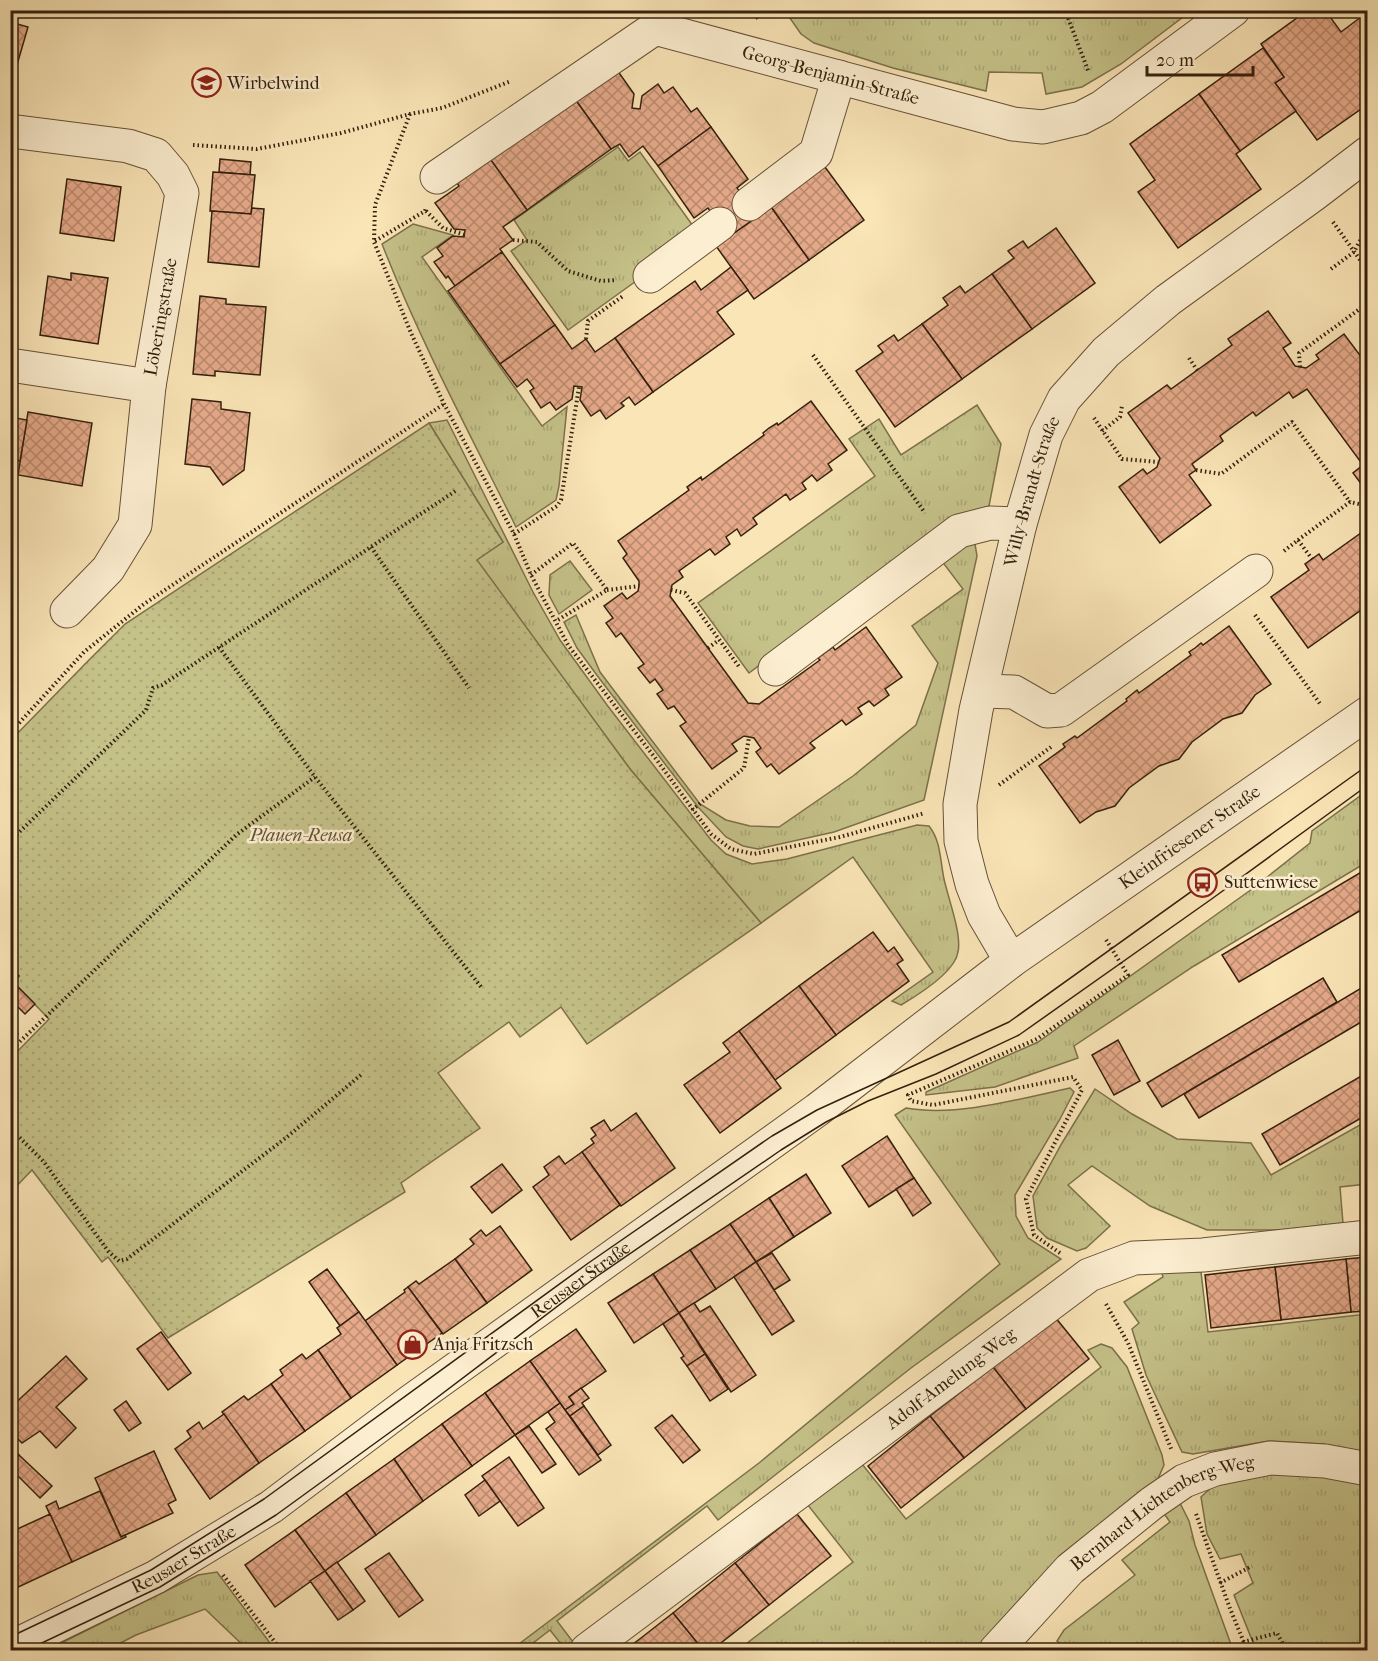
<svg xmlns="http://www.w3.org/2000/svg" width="1378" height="1661" font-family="'IM FELL French Canon',serif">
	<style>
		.grass { fill: url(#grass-tufts); stroke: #7c714b; stroke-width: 1.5 }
		.garden { fill: url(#garden-dots); stroke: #7c714b; stroke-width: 1.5 }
		.building { fill: url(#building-cross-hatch); stroke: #34200d; stroke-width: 1.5 }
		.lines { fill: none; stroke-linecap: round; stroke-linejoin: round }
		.minor-casing { stroke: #665138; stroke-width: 35 }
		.path { stroke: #34200d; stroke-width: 4; stroke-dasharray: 1.5 3; stroke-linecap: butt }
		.minor { stroke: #fceed0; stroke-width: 33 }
		.tram { stroke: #34200d; stroke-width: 1.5 }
		.labels { text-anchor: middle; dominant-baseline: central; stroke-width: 5; stroke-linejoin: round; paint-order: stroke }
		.street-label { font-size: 18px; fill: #34200d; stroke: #fceed0 }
		.poi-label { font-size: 18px; fill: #34200d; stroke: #fceed0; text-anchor: start }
		.park-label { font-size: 18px; font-style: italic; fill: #605132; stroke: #fceed0 }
	</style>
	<defs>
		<pattern id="grass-tufts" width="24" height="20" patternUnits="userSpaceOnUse" patternTransform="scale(1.5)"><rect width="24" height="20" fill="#c5c289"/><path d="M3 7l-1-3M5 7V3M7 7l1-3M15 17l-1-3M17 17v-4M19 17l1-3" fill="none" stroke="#aaa675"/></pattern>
		<pattern id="garden-dots" width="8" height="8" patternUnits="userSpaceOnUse" patternTransform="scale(1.5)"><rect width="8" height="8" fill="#c5c289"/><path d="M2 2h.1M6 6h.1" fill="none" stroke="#aaa675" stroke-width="1.8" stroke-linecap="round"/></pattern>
		<pattern id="building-cross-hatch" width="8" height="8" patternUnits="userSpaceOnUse" patternTransform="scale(1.5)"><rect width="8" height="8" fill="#e6aa8a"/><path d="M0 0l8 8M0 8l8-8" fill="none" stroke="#bb8a6f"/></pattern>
	</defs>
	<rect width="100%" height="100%" fill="#fae5b7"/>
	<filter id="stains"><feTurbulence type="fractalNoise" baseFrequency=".00333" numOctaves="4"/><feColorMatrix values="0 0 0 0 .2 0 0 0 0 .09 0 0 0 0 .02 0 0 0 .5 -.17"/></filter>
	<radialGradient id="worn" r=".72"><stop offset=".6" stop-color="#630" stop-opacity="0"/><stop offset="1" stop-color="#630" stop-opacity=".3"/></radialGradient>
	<g class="grass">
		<polygon points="785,11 1191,11 1121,64 1082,87 1046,94 1042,73 989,72 986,91 893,68 814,43 801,34"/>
		<polygon points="618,147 628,161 640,152 693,226 657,266 568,330 511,251 527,240 514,220"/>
		<path d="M413,224L453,235L422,257L542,426L567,407L559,486L556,500L516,527C470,434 420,341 382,244Z"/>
		<polygon points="977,405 1001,444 989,506 958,517 749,673 698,603 875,476 849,439 879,419 901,455"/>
		<path d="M447,420L533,592L560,640L607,705L711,840L726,854L752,864L787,859L917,825L929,826C941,841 940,860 944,879C948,898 962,934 958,952C955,972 918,995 901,1005L892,1001L933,972L853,857L761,923L630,769L476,560L503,542L429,423Z"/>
		<polygon points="964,543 975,544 977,556 924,800 834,832 758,849 743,846 726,837 698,807 599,678 577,648 564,622 576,615 600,672 700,804 726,820 750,826 779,827 853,776 916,725 938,663 912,626 963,589 941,560"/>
		<polygon points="570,561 592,590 559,614 549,595 550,575"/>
		<polygon points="1367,791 1367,862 1194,966 1074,1046 1078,1058 995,1087 926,1095 926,1092 1038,1042 1252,889 1310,843 1312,831"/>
		<path d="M1070,1088L1074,1092L1060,1119L1015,1195L1016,1216L1028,1238L1061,1259L911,1368L718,1520L707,1506L557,1621L573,1642L565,1649L550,1630L524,1650H511L759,1463L1000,1264L895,1115L906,1108C957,1117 1019,1099 1070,1088Z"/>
		<polygon points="1095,1089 1132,1114 1177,1139 1251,1143 1271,1175 1367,1121 1367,1184 1340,1187 1343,1223 1281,1230 1207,1230 1150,1206 1092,1166 1068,1185 1110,1226 1086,1248 1077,1251 1047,1238 1037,1228 1033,1196 1062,1143"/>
		<polygon points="1161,1270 1201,1272 1208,1332 1367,1314 1367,1458 1324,1444 1269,1441 1193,1454 1182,1452 1146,1375 1132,1329 1139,1323 1124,1302 1163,1277"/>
		<polygon points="1101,1344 1112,1348 1127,1367 1162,1455 1164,1465 1157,1481 981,1650 738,1650 853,1562 807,1504 862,1464 906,1519 1101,1367 1088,1350"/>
		<polygon points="1266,1469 1367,1478 1367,1650 1256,1650 1234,1595 1253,1583 1241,1554 1220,1559 1207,1534 1201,1497 1215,1484"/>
		<polygon points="1180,1503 1189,1521 1195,1545 1233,1650 1070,1650 1057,1641 1064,1630 1135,1575 1122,1560 1170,1522 1163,1512"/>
		<polygon points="217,1572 273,1647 269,1650 248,1650 205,1609 136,1635 107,1650 49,1650 49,1649 198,1575"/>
	</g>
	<polygon class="garden" points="429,423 503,542 477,560 630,769 761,923 587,1044 561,1007 520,1037 509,1022 438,1073 480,1128 401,1183 405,1192 168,1338 108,1257 102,1262 32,1170 11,1192 11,1058 49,1019 13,982 19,976 11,967 10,741 85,664 125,624"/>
	<g class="building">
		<polygon points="1308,10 1325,10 1341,32 1361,17 1368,26 1368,104 1317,140 1275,83 1284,77 1261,44"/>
		<polygon points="10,22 28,27 17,65 10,64"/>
		<polygon points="1263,48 1284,77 1275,83 1296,111 1240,151 1199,94"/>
		<polygon points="617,70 634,94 632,108 640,109 642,96 658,84 664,93 673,87 691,112 697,108 711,127 658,166 643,146 629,157 620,144 611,149 572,95"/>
		<polygon points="1199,94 1240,151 1236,154 1261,189 1178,248 1138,192 1155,180 1130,144"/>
		<polygon points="572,95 611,149 527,210 488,156"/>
		<polygon points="711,127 748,179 737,188 758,217 729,237 708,208 694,218 658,166"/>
		<polygon points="488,156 527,210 503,227 513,240 500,249 502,252 455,286 448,276 446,278 434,262 443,256 437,248 453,236 464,237 465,230 454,229 435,203 459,186 455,180"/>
		<polygon points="220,159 251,162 250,175 219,172"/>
		<polygon points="825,167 864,220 809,260 771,207"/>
		<polygon points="213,172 255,175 251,214 210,211"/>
		<polygon points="67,179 121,187 114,241 60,233"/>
		<polygon points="771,207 809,260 754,299 716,246"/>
		<polygon points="252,208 264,209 259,267 208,262 212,211 251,214"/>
		<polygon points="1056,228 1095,283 1032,329 992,274 1014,258 1008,251 1023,241 1028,248"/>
		<polygon points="502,252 555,325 500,364 448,291"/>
		<polygon points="731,267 748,290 717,312 734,334 653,392 615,338 695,281 701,290"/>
		<polygon points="71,273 108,278 98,344 40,335 48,276 71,280"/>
		<polygon points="992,274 1032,329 962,379 922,324 948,305 943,298 960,286 965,293"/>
		<polygon points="200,296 226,299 226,304 266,307 260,375 215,371 215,376 193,374"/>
		<polygon points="1268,311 1291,343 1283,348 1295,366 1306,368 1319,359 1316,355 1344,334 1368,366 1368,493 1353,473 1363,465 1307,389 1293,398 1289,392 1256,416 1253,412 1220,436 1223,441 1192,464 1196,470 1189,475 1211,505 1160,543 1119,487 1143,469 1147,474 1157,467 1160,458 1128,413 1167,385 1171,389 1232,345 1228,339"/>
		<polygon points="922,324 962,379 895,427 856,371 883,352 878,346 894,335 898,341"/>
		<polygon points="555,325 572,349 586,339 595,352 615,338 653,392 635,405 629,397 621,403 624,406 606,419 600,410 591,416 580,400 582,387 574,386 572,399 556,410 550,402 541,408 530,391 534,388 527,379 517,387 500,364"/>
		<polygon points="192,399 221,402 221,409 250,413 244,470 223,485 210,467 185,464"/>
		<polygon points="811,401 847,450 828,464 832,470 817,481 812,475 802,483 806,489 790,500 786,494 753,518 757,524 741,536 737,529 726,537 730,544 715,555 710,549 679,571 683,577 672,585 670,596 748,703 759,704 820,660 818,658 833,647 835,650 866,627 902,677 885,689 889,695 874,706 869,701 858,708 862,714 846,725 842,720 810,743 815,748 779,774 771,764 767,767 756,752 761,748 754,738 744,736 732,744 737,751 712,769 680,726 686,722 674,706 668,709 657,694 663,690 655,679 650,683 638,668 644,664 621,633 616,637 606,623 613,618 604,606 622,593 627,599 638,591 639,586 639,581 623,558 627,554 618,541 689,490 687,487 701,477 702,480 764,435 763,433 769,428 777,423 778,425"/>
		<polygon points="28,412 92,423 82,486 18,475"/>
		<polygon points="10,417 27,420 20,461 10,459"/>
		<polygon points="1368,528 1368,605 1308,648 1271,597 1309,570 1305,564 1319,554 1323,560"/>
		<polygon points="1229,626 1271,684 1255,695 1242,713 1223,719 1192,742 1179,759 1159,766 1129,788 1115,806 1096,812 1080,823 1039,766 1065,747 1063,744 1075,736 1077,738 1127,701 1126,699 1137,690 1139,693 1191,655 1189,652 1195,648 1201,643 1203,645"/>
		<polygon points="1368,868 1368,906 1239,982 1222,955"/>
		<polygon points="873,932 888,952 894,947 903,960 897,964 909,981 836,1035 799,986"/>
		<polygon points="10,967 19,976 13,982 35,1004 25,1014 10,999"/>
		<polygon points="1323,978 1337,1002 1162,1107 1147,1083"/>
		<polygon points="1368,984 1368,1018 1199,1118 1184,1094"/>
		<polygon points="799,986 836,1035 775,1080 739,1031"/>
		<polygon points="10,1026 18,1034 10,1041"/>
		<polygon points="739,1031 781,1088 720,1133 684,1085 730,1052 723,1043"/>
		<polygon points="1118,1040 1140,1081 1114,1095 1092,1055"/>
		<polygon points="1368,1072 1368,1114 1280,1165 1262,1134"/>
		<polygon points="636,1113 675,1168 621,1206 582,1152 594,1143 591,1139 596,1135 591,1128 604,1120 611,1131"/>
		<polygon points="887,1136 914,1178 869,1207 842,1166"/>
		<polygon points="582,1152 620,1205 571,1240 533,1187 549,1175 544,1167 559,1156 565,1164"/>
		<polygon points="502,1164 522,1190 492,1213 471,1187"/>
		<polygon points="806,1174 831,1213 794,1237 769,1198"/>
		<polygon points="914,1178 931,1203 913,1216 896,1189"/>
		<polygon points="769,1198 794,1237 756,1262 730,1224"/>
		<polygon points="730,1224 756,1262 716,1289 690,1250"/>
		<polygon points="500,1226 532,1270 487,1303 455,1259 474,1244 470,1239 481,1230 486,1236"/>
		<polygon points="690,1250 716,1289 679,1313 653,1274"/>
		<polygon points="772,1253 790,1280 774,1290 756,1262"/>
		<polygon points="1368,1257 1368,1311 1351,1312 1346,1259"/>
		<polygon points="455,1259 487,1303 443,1334 408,1287 416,1281 419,1284"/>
		<polygon points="1346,1259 1351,1312 1281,1320 1275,1267"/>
		<polygon points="756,1262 794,1321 772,1335 734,1277"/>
		<polygon points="1275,1267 1281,1320 1211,1328 1205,1275"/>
		<polygon points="327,1269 359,1312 340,1326 309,1282"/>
		<polygon points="653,1274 679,1313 634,1343 608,1303"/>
		<polygon points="408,1287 442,1333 397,1365 365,1321 405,1292 404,1290"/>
		<polygon points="694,1303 700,1312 710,1306 756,1375 731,1392 679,1313"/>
		<polygon points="359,1312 397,1365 351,1398 318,1350 341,1334 337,1328"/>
		<polygon points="679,1313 705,1354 687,1366 681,1358 684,1356 663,1324"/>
		<polygon points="1055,1317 1089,1359 1026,1409 993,1367"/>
		<polygon points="576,1329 606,1371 569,1397 574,1404 565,1410 530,1361"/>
		<polygon points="161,1332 191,1373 168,1390 137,1349"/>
		<polygon points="318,1350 351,1398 305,1431 271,1384 283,1375 280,1370 302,1354 306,1359"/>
		<polygon points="705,1354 728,1389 710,1401 687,1366"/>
		<polygon points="66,1356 87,1379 56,1407 76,1428 56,1448 40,1431 22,1443 10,1431 10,1408"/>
		<polygon points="530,1361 560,1403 515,1435 485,1393"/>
		<polygon points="993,1367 1026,1409 964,1458 930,1416"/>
		<polygon points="271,1384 305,1431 259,1463 222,1412 244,1396 248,1400"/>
		<polygon points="581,1388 589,1398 582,1403 584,1406 570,1416 565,1410 574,1404 569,1397"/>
		<polygon points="485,1393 515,1435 472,1466 442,1424"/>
		<polygon points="126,1401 141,1423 129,1431 114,1410"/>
		<polygon points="560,1403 601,1460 579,1475 546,1429 555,1422 548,1412"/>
		<polygon points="584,1406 611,1445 598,1455 570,1416"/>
		<polygon points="224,1414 259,1463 210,1499 175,1449 191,1437 187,1431 199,1422 203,1429"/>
		<polygon points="672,1415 700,1450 683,1463 655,1428"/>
		<polygon points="930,1416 964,1458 901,1508 868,1466"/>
		<polygon points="442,1424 472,1466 423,1501 394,1459"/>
		<polygon points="529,1426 556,1464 542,1473 515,1435"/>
		<polygon points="10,1446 19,1455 10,1464"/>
		<polygon points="154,1451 176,1500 168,1504 173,1513 121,1537 95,1478"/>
		<polygon points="19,1455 52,1486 40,1498 10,1468 10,1464"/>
		<polygon points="509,1457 544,1508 518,1526 482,1476"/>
		<polygon points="394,1459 423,1501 376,1535 346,1493"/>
		<polygon points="485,1480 500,1501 479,1516 465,1495"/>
		<polygon points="100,1491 121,1537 125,1535 126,1537 72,1562 46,1506 56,1501 59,1509"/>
		<polygon points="346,1493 376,1535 325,1571 295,1530"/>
		<polygon points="50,1514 72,1562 14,1589 10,1581 10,1525 13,1531"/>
		<polygon points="797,1514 831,1556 769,1605 735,1563"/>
		<polygon points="295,1530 325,1571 275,1607 245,1565"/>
		<polygon points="389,1553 423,1600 399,1617 365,1569"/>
		<polygon points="337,1562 365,1601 353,1610 325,1571"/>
		<polygon points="735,1563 769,1605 712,1650 703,1650 673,1613"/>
		<polygon points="325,1571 353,1610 338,1620 310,1581"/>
		<polygon points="673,1613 703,1650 625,1650 641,1638"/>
	</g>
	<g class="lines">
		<defs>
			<g id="minor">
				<polyline points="10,131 128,146 156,155 173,175 182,193 149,386 135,525 108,569 67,611"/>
				<path id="s1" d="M437,177L655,28L1013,124L1043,127L1081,118L1102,107L1233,10"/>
				<polyline points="749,204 816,153 839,77"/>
				<polyline points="650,276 720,224"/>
				<polyline points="10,365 149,386"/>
				<polyline points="775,669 959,531 990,523 1020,524"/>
				<polyline points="981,691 1014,692 1047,711 1061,710 1256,571"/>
				<path id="s2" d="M1011,961L984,915L972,884L961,841L960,804L976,710L1020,524L1046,435L1064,399L1106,352L1168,300L1313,195L1368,153"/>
				<path id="s3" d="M10,1648L156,1577L271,1507L410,1402L817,1110L1011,961L1368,713"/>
				<path id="s4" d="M587,1650L1089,1275L1134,1258L1203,1255L1368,1237"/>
				<path id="s5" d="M996,1650L1070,1569L1152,1503L1184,1481L1215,1469L1270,1458L1325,1461L1368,1469"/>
			</g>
		</defs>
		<use href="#minor" class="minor-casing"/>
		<g class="path">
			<polyline points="752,10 759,20"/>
			<polyline points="1065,10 1089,73"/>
			<polyline points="410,114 375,205 374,242 411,333 444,404 514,534 531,575 568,645 656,759 711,834 731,849 754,854 840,837 925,813"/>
			<polyline points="193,145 257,149 341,133 410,114 442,108 511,81"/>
			<polyline points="426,211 443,228 465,235"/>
			<polyline points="1333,222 1368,271"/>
			<polyline points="513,240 537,242 568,271 601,281 617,280"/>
			<polyline points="375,241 425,211 426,208"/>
			<polyline points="1331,269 1354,252 1363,235"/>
			<polyline points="586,339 588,321 623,296"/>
			<polyline points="813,355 925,513"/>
			<polyline points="1189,358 1197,370"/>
			<polyline points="1300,367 1299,353 1368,303"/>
			<polyline points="1094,418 1122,459 1158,462"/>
			<polyline points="1102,431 1120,417 1122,406"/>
			<polyline points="1196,470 1221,474 1292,422 1350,502"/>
			<polyline points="514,534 557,506 561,500 579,387"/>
			<polyline points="1298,540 1350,502 1368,506"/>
			<polyline points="371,547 469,688"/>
			<polyline points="1284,551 1298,540 1312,559"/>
			<polyline points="531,575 573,543 607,590 556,621"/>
			<polyline points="607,590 639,586"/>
			<polyline points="671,590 685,593 740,668"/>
			<polyline points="1255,615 1321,705"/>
			<polyline points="219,647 315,777 482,988"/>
			<polyline points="708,648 719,640"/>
			<polyline points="10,733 84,652 144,604 444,404"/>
			<polyline points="999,785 1051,747"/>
			<polyline points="692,810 744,768 749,737"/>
			<polyline points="10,841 146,710 153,688 162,685 457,490"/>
			<polyline points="10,1051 236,835 315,777"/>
			<polyline points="10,1128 44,1162 108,1251 119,1261 127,1259 287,1137 362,1074"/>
			<polyline points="1060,1253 1034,1235 1026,1199 1082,1090 1073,1077 933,1105 911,1101 908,1095 1037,1039 1128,975 1105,938"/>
			<polyline points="1106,1304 1128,1343 1172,1451"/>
			<polyline points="1196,1514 1229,1606 1247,1650"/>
			<polyline points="223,1575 281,1650"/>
			<polyline points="1220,1583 1252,1566"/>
			<polyline points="1243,1642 1277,1633 1285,1648 1289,1650"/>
		</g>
		<use href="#minor" class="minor"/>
		<g class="tram">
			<polyline points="10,1637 151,1570 264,1499 587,1264 772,1136 817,1110 1009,1022 1368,765"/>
			<polyline points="27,1650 160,1587 276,1515 418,1412 596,1277 781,1150 826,1122 868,1101 936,1074 1019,1035 1213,898 1368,785"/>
		</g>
	</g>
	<defs>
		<symbol id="school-ring" viewBox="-11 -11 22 22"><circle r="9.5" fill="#fceed0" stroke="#8f2418" stroke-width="1.5"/><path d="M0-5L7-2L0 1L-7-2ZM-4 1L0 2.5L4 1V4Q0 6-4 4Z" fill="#8f2418"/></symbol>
		<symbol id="bus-ring" viewBox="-11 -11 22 22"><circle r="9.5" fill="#fceed0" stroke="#8f2418" stroke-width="1.5"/><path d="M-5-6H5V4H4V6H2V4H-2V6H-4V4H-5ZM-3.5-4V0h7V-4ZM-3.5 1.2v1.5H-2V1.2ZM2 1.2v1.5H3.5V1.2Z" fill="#8f2418"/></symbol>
		<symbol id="shop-ring" viewBox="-11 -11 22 22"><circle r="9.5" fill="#fceed0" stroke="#8f2418" stroke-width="1.5"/><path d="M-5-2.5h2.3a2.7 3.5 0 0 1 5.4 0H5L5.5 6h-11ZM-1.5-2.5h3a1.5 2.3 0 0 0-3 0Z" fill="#8f2418"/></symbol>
	</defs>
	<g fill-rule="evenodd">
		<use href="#school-ring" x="190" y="66" width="33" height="33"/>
		<use href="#bus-ring" x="1186" y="866" width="33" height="33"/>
		<use href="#shop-ring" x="396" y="1328" width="33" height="33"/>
	</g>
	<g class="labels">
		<g class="street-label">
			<text stroke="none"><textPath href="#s1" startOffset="446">Georg-Benjamin-Straße</textPath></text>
			<text transform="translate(161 317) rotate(-80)">Löberingstraße</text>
			<text stroke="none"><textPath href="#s2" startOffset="489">Willy-Brandt-Straße</textPath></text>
			<text stroke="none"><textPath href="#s3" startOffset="1434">Kleinfriesener Straße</textPath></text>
			<text stroke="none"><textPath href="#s3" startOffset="681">Reusaer Straße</textPath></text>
			<text stroke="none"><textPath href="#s4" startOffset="454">Adolf-Amelung-Weg</textPath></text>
			<text stroke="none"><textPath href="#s5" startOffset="220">Bernhard-Lichtenberg-Weg</textPath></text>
			<text stroke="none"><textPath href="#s3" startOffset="195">Reusaer Straße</textPath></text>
		</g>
		<g class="poi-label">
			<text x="227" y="83">Wirbelwind</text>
			<text x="1224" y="882">Suttenwiese</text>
			<text x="433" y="1344">Anja Fritzsch</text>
		</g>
		<g class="park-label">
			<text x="301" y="835">Plauen-Reusa</text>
		</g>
	</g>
	<rect width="1378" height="1661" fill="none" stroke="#fae5b7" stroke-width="36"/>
	<rect x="12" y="12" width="1354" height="1637" fill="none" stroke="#34200d" stroke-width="3"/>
	<rect x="18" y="18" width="1342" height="1625" fill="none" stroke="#34200d" stroke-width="1.5"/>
	<path d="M1147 66v9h106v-9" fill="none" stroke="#34200d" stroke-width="3"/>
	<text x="1156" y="66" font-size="18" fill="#34200d" stroke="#fceed0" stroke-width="4.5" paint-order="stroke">20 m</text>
	<rect width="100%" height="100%" filter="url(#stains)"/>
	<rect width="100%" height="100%" fill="url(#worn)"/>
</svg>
